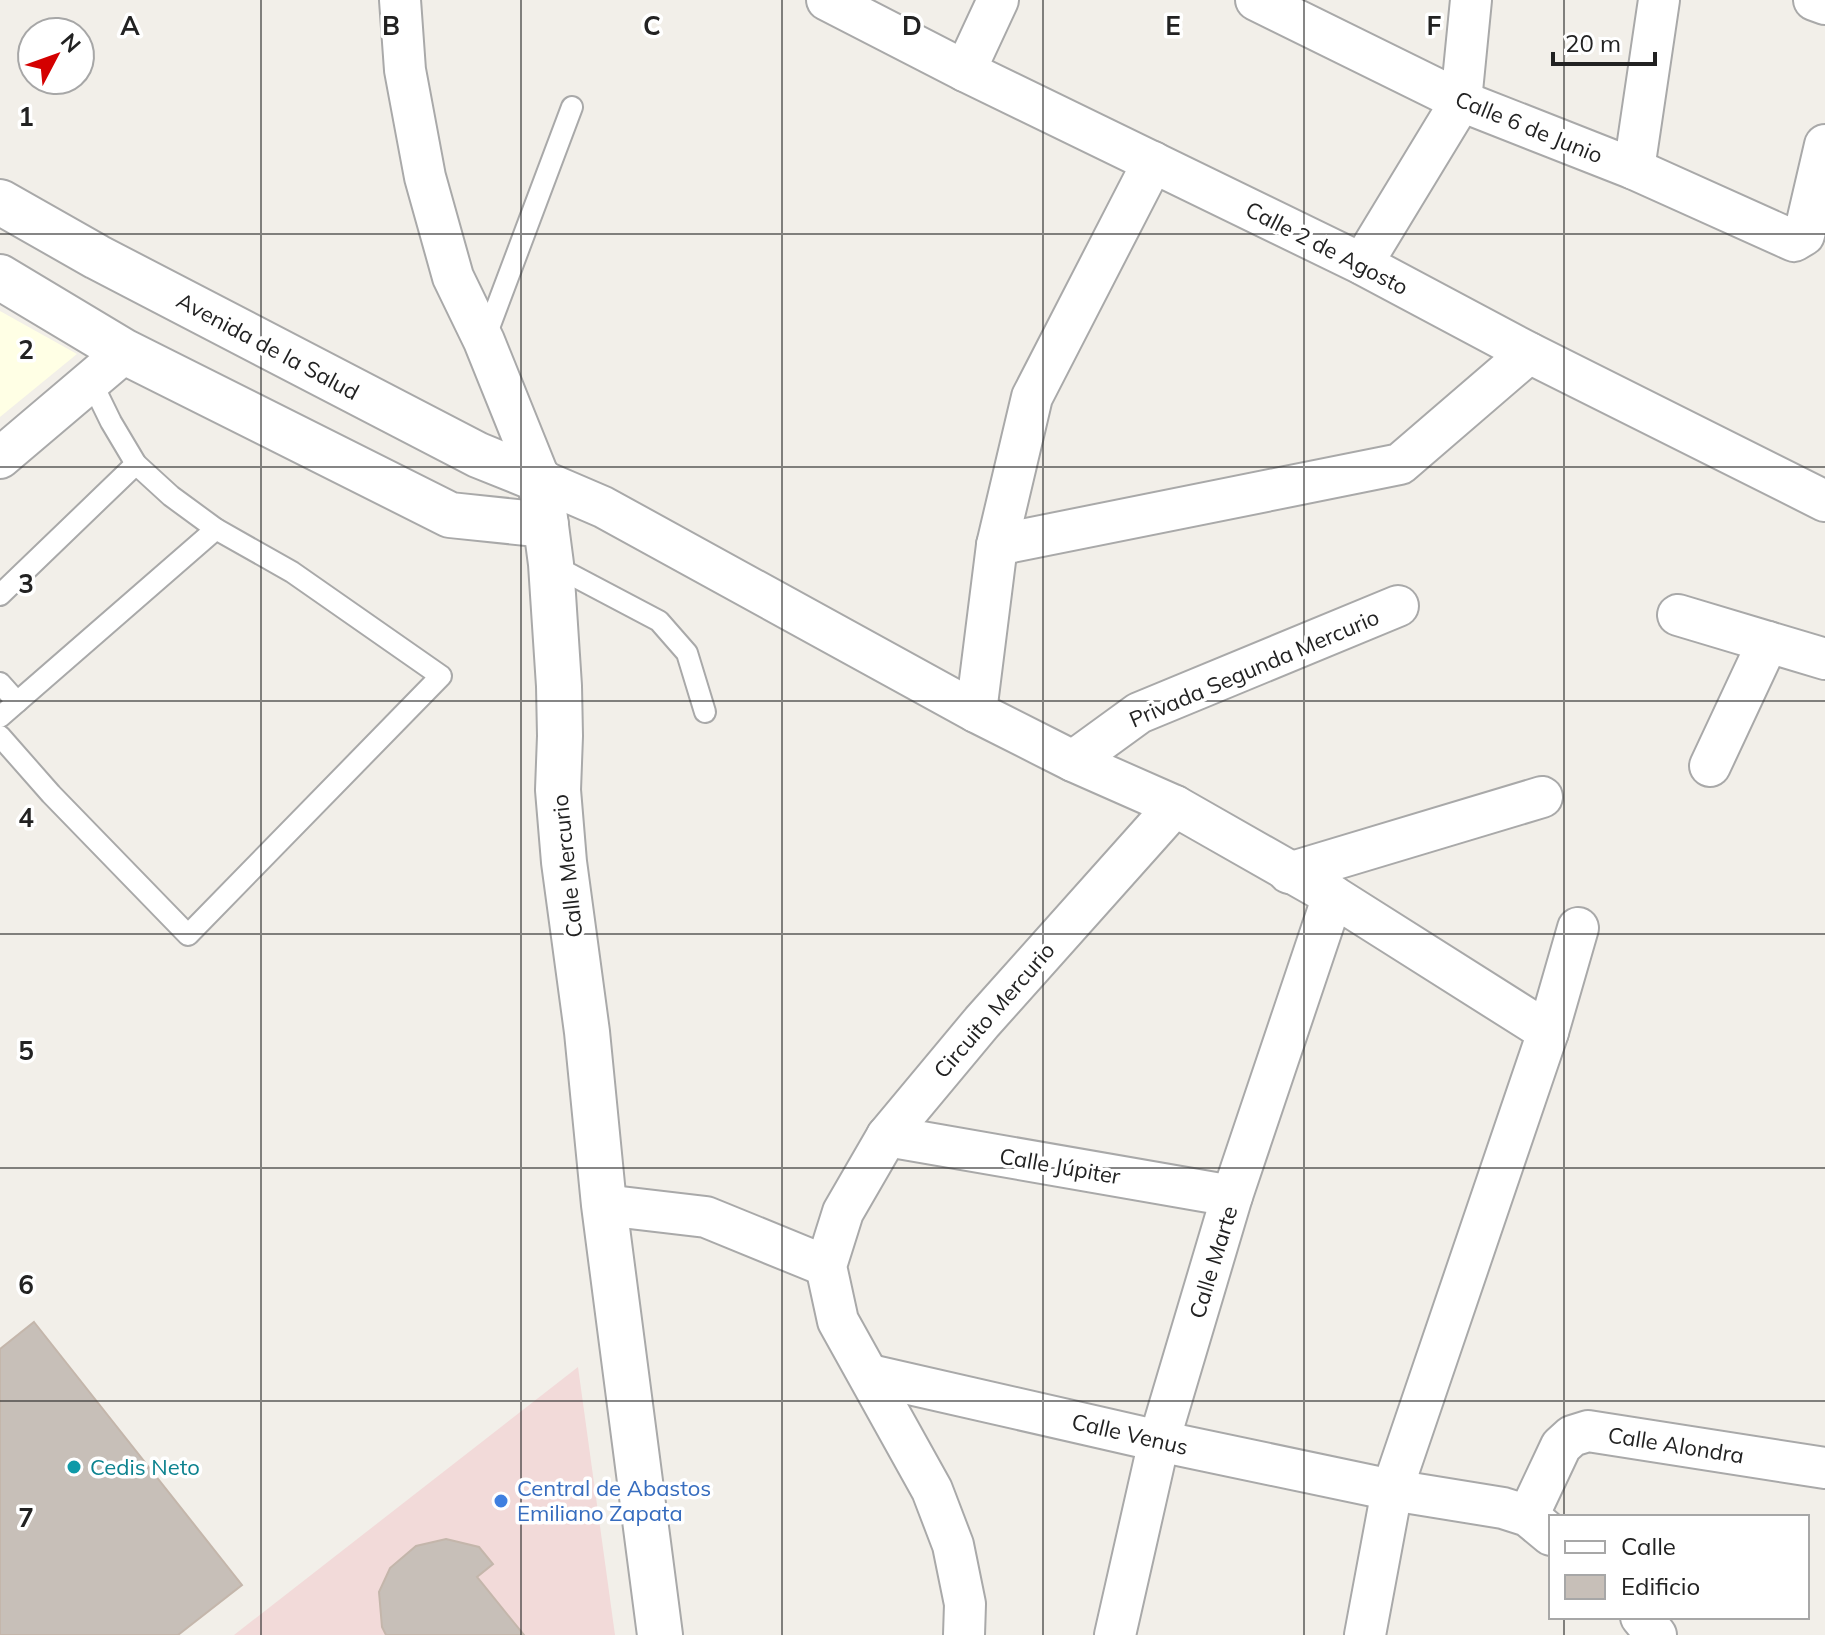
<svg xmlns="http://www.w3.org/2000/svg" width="1825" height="1635" font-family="Mulish,sans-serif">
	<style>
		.commercial { fill: #f2dad9 }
		.education { fill: #ffffe5 }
		.building { fill: #c7bfb8; stroke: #c4b6ab; stroke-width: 2 }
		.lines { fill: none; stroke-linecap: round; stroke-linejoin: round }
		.service-casing { stroke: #a9a9a9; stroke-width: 24 }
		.minor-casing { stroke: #a9a9a9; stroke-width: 44 }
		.tertiary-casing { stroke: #a9a9a9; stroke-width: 48 }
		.service { stroke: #fff; stroke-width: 20 }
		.minor { stroke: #fff; stroke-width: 40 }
		.tertiary { stroke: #fff; stroke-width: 44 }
		.grid { fill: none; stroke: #222; stroke-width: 2; stroke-opacity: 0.55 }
		.culture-dot { fill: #0f9aa8; stroke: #fff; stroke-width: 3 }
		.shop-dot { fill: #3f7fe0; stroke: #fff; stroke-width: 3 }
		.labels { text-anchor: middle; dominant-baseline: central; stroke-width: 7; stroke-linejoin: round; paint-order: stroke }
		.street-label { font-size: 22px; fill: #222; stroke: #fff }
		.culture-label { font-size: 22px; fill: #0d838f; stroke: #fff; text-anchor: start }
		.shop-label { font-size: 22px; fill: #366cbe; stroke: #fff; text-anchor: start }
		.grid-label { font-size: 26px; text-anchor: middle; font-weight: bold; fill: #222; stroke: #fff; stroke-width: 7; stroke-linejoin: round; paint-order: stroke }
	</style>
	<rect width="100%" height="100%" fill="#f2efe9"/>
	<polygon class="commercial" points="578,1367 615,1635 234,1635"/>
	<polygon class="education" points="0,311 77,354 0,417"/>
	<g class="building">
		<polygon points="34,1322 242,1585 178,1635 0,1635 0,1349"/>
		<polygon points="446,1539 479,1547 493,1564 477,1577 524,1635 386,1635 382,1627 379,1592 390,1568 416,1546"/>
	</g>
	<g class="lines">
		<defs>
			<g id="service">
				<polyline points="484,341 572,107"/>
				<polyline points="551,564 659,621 687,653 705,712"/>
				<polyline points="0,595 136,464"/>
				<polyline points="0,683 17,702"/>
				<polyline points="0,717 216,529"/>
				<polyline points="0,736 51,794 188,935 441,676 292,572 216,529 171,496 136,464 111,422 91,381"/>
			</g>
			<g id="minor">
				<polyline points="400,0 405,70 425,177 453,277 484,341 540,480 603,507 976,712 1073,761 1175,806 1333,896 1548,1032"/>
				<polyline points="827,0 965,71 1362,264 1529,353 1825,501"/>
				<polyline points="1256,0 1461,101 1634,169 1794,241 1804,235 1825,145"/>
				<polyline points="1814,0 1825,4"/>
				<polyline points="965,71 998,0"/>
				<polyline points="1634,169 1659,0"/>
				<polyline points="1362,264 1461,101 1471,0"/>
				<polyline points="0,458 125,352"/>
				<polyline points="997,545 1400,464 1529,353"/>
				<polyline points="1678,615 1825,659"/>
				<polyline points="976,712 997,545 1032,397 1153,162"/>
				<polyline points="1073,761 1139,713 1398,606"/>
				<polyline points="1710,766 1768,642"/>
				<polyline points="1289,873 1542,797"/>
				<polyline points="887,1136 1232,1196"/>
				<polyline points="604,1205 706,1217 826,1266"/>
				<polyline points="870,1375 1159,1441 1392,1490 1503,1508 1528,1516 1551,1535"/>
				<polyline points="1528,1516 1561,1446 1572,1436 1588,1431 1825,1468"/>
				<polyline points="1641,1617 1656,1635"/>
				<polyline points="964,1635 965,1604 953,1545 932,1490 838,1321 826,1266 843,1212 887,1136 982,1022 1175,806"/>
				<polyline points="1115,1635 1159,1441 1232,1196 1333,896"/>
				<polyline points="1365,1635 1392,1490 1548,1032 1578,928"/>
			</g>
			<g id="tertiary">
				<polyline points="0,202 97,257 478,455 540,480 551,564 559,686 560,736 558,790 564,862 587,1032 604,1205 660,1635"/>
				<polyline points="0,277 125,352 450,515 546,525"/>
			</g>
		</defs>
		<use href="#service" class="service-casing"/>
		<use href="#minor" class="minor-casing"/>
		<use href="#tertiary" class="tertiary-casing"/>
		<use href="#service" class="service"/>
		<use href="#minor" class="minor"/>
		<use href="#tertiary" class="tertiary"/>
	</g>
	<path class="grid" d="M261,0V1635M521,0V1635M782,0V1635M1043,0V1635M1304,0V1635M1564,0V1517M0,234H1825M0,467H1825M0,701H1825M0,934H1825M0,1168H1825M0,1401H1825M1564,1617V1635"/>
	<circle class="culture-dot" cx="74" cy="1467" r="8"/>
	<circle class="shop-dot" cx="501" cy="1501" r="8"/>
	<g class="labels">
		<g class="street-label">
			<text transform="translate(1529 127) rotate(22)">Calle 6 de Junio</text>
			<text transform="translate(1327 248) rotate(27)">Calle 2 de Agosto</text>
			<text transform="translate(268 346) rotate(28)">Avenida de la Salud</text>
			<text transform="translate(1254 668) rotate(-23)">Privada Segunda Mercurio</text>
			<text transform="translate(567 866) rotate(-96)">Calle Mercurio</text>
			<text transform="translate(994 1010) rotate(-49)">Circuito Mercurio</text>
			<text transform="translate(1060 1166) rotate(10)">Calle Júpiter</text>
			<text transform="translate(1213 1262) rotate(-73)">Calle Marte</text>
			<text transform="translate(1130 1434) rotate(13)">Calle Venus</text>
			<text transform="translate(1676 1445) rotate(9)">Calle Alondra</text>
		</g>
		<g class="culture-label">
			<text x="90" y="1467">Cedis Neto</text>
		</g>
		<g class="shop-label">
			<text x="517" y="1488">Central de Abastos<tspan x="517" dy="25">Emiliano Zapata</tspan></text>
		</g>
	</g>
	<g class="grid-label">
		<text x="130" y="35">A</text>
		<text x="391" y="35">B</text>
		<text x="652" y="35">C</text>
		<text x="912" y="35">D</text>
		<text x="1173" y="35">E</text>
		<text x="1434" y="35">F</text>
		<text x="26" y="126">1</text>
		<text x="26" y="359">2</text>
		<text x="26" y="593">3</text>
		<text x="26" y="827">4</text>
		<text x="26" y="1060">5</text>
		<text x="26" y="1294">6</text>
		<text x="26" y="1527">7</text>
	</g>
	<rect x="1549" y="1515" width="260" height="104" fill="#ffffff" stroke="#a7a7a7" stroke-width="2"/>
	<rect x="1565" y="1541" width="40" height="12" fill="#ffffff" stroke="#a7a7a7" stroke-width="2"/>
	<text x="1621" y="1555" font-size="24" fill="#222222">Calle</text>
	<rect x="1565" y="1575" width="40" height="24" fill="#c7bfb8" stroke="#a7a7a7" stroke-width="2"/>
	<text x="1621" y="1595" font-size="24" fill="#222222">Edificio</text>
	<g transform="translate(56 56) rotate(49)"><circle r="38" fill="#ffffff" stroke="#a7a7a7" stroke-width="2"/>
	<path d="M0-6L14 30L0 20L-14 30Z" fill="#d40000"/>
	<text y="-12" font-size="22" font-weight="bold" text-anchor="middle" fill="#222222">N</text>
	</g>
	<path d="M1553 52v12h102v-12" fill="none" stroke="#222222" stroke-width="4"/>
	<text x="1565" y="52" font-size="24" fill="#222222" stroke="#ffffff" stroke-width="6" paint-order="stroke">20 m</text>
</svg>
